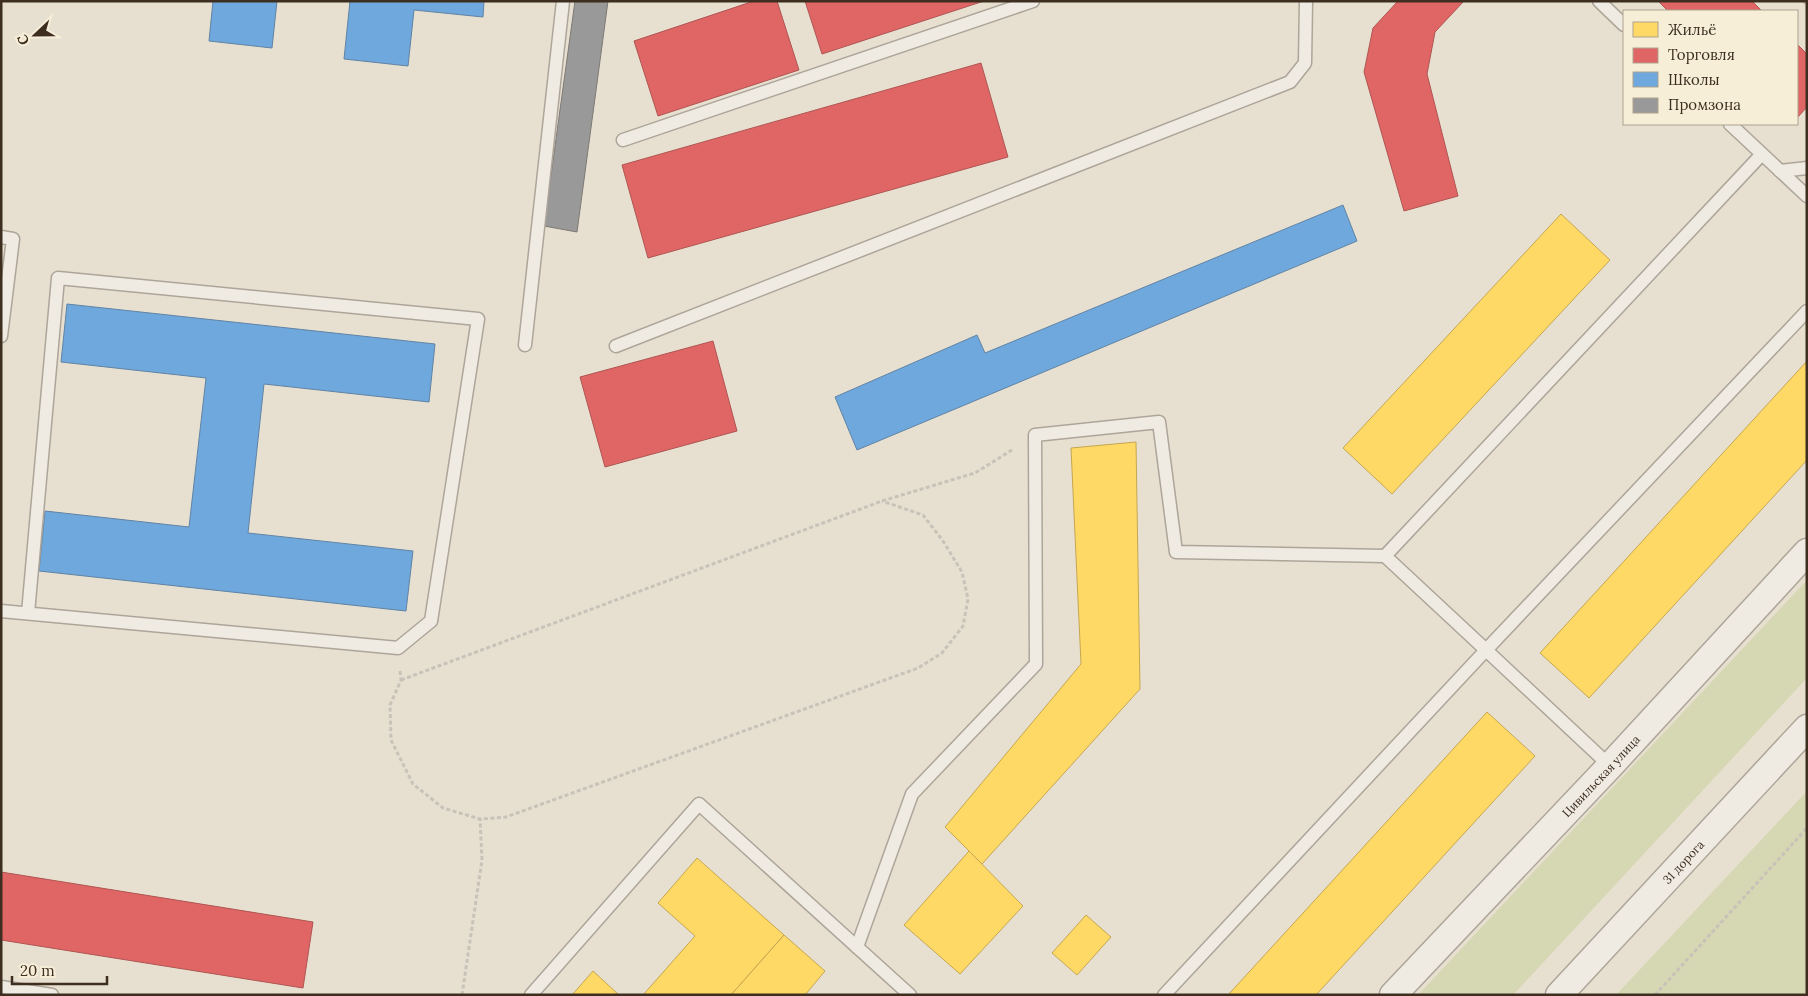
<svg xmlns="http://www.w3.org/2000/svg" width="1808" height="996" font-family="Lora,serif">
	<style>
		.green { fill: #d6d7b3 }
		.homes { fill: #ffd966; stroke: #c5a651 }
		.shops { fill: #e06666; stroke: #af5551 }
		.schools { fill: #6fa8dc; stroke: #6083a4 }
		.industry { fill: #999; stroke: #7d7975 }
		.lines { fill: none; stroke-linecap: round; stroke-linejoin: round }
		.lane-casing { stroke: #ada599; stroke-width: 15 }
		.street-casing { stroke: #ada599; stroke-width: 29 }
		.path { stroke: #c8c2b9; stroke-width: 3; stroke-dasharray: 4 2.5; stroke-linecap: butt }
		.lane { stroke: #efebe3; stroke-width: 12 }
		.street { stroke: #efebe3; stroke-width: 26 }
		.labels { text-anchor: middle; dominant-baseline: central; stroke-width: 5; stroke-linejoin: round; paint-order: stroke }
		.street-label { font-size: 12px; fill: #3d2e20; stroke: #f7eed8 }
	</style>
	<rect width="100%" height="100%" fill="#e7e0d1"/>
	<g class="green">
		<polygon points="1807,580 1807,678 1513,995 1418,995"/>
		<polygon points="1807,791 1807,995 1616,995"/>
	</g>
	<g class="homes">
		<polygon points="1561,214 1610,260 1392,494 1343,448"/>
		<polygon points="1807,361 1807,460 1589,698 1540,653"/>
		<polygon points="1136,442 1140,689 982,864 945,827 1081,664 1071,448"/>
		<polygon points="1487,712 1535,756 1316,995 1228,995"/>
		<polygon points="969,851 1023,906 960,974 904,925"/>
		<polygon points="697,858 784,935 731,995 643,995 695,936 658,903"/>
		<polygon points="1086,915 1111,937 1077,975 1052,953"/>
		<polygon points="784,935 825,971 805,995 731,995"/>
		<polygon points="593,971 619,995 572,995"/>
	</g>
	<g class="shops">
		<polygon points="754,1 777,1 799,70 658,116 634,41"/>
		<polygon points="805,1 984,1 822,54"/>
		<polygon points="1398,1 1464,1 1435,32 1427,74 1458,196 1404,211 1364,72 1373,28"/>
		<polygon points="1658,1 1752,1 1762,11 1668,11"/>
		<polygon points="1797,44 1807,54 1807,107 1797,118"/>
		<polygon points="981,63 1008,157 648,258 622,165"/>
		<polygon points="713,341 737,431 605,467 580,377"/>
		<polygon points="1,872 313,922 303,988 1,940"/>
	</g>
	<g class="schools">
		<polygon points="213,1 277,1 272,48 209,41"/>
		<polygon points="349,1 484,1 483,17 414,10 408,66 344,59 350,1"/>
		<polygon points="1343,205 1357,241 857,450 835,397 977,335 985,353"/>
		<polygon points="67,304 435,344 429,402 264,384 248,533 413,551 406,611 39,571 45,511 189,527 206,378 61,362"/>
	</g>
	<polygon class="industry" points="575,1 608,1 577,232 544,226"/>
	<g class="lines">
		<defs>
			<g id="lane">
				<polyline points="1599,1 1624,25"/>
				<polyline points="1730,124 1807,196"/>
				<polyline points="623,140 1033,1"/>
				<polyline points="1762,154 1385,556 1486,650 1807,311"/>
				<polyline points="1780,171 1807,168"/>
				<polyline points="1,237 13,239 1,336"/>
				<polyline points="525,345 563,1"/>
				<polyline points="616,346 1290,82 1305,63 1306,1"/>
				<polyline points="1,611 398,648 431,621 478,319 58,278 28,613"/>
				<polyline points="857,947 912,794 1036,664 1035,435 1159,422 1176,552 1385,556"/>
				<polyline points="1,987 52,995"/>
				<polyline points="531,995 699,804 910,995"/>
				<polyline points="1164,995 1486,650 1610,766"/>
			</g>
			<g id="street">
				<path id="s1" d="M1393,995L1610,766L1807,552"/>
				<path id="s2" d="M1559,995L1807,728"/>
			</g>
		</defs>
		<use href="#lane" class="lane-casing"/>
		<use href="#street" class="street-casing"/>
		<g class="path">
			<polyline points="1803,1 1807,5"/>
			<polyline points="400,671 401,680 390,705 391,740 413,784 443,808 480,819 506,817 918,668 942,653 963,626 968,599 962,572 943,541 923,515 882,501"/>
			<polyline points="401,680 882,501 975,473 1012,450"/>
			<polyline points="462,995 482,860 480,819"/>
			<polyline points="1655,995 1807,828"/>
		</g>
		<use href="#lane" class="lane"/>
		<use href="#street" class="street"/>
	</g>
	<g class="labels">
		<g class="street-label">
			<text stroke="none"><textPath href="#s1" startOffset="302">Цивильская улица</textPath></text>
			<text stroke="none"><textPath href="#s2" startOffset="182">31 дорога</textPath></text>
		</g>
	</g>
	<rect width="1808" height="996" fill="none" stroke="#3d2e20" stroke-width="5"/>
	<rect x="1623" y="10" width="175" height="115" fill="#f7eed8" stroke="#ada18e"/>
	<rect x="1633" y="22" width="25" height="15" fill="#ffd966" stroke="#ada18e"/>
	<text x="1668" y="35" font-size="15" fill="#3d2e20">Жильё</text>
	<rect x="1633" y="48" width="25" height="15" fill="#e06666" stroke="#ada18e"/>
	<text x="1668" y="60" font-size="15" fill="#3d2e20">Торговля</text>
	<rect x="1633" y="72" width="25" height="15" fill="#6fa8dc" stroke="#ada18e"/>
	<text x="1668" y="85" font-size="15" fill="#3d2e20">Школы</text>
	<rect x="1633" y="98" width="25" height="15" fill="#999999" stroke="#ada18e"/>
	<text x="1668" y="110" font-size="15" fill="#3d2e20">Промзона</text>
	<g transform="translate(35 35) rotate(248)" stroke="#f7eed8" stroke-width="4" paint-order="stroke">
	<path d="M0-4L9 19L0 12L-9 19Z" fill="#3d2e20"/>
	<text y="-8" font-size="14" font-weight="bold" text-anchor="middle" fill="#3d2e20">С</text>
	</g>
	<path d="M12 976v8h95v-8" fill="none" stroke="#3d2e20" stroke-width="2.5"/>
	<text x="20" y="976" font-size="15" fill="#3d2e20" stroke="#f7eed8" stroke-width="4" paint-order="stroke">20 m</text>
</svg>
